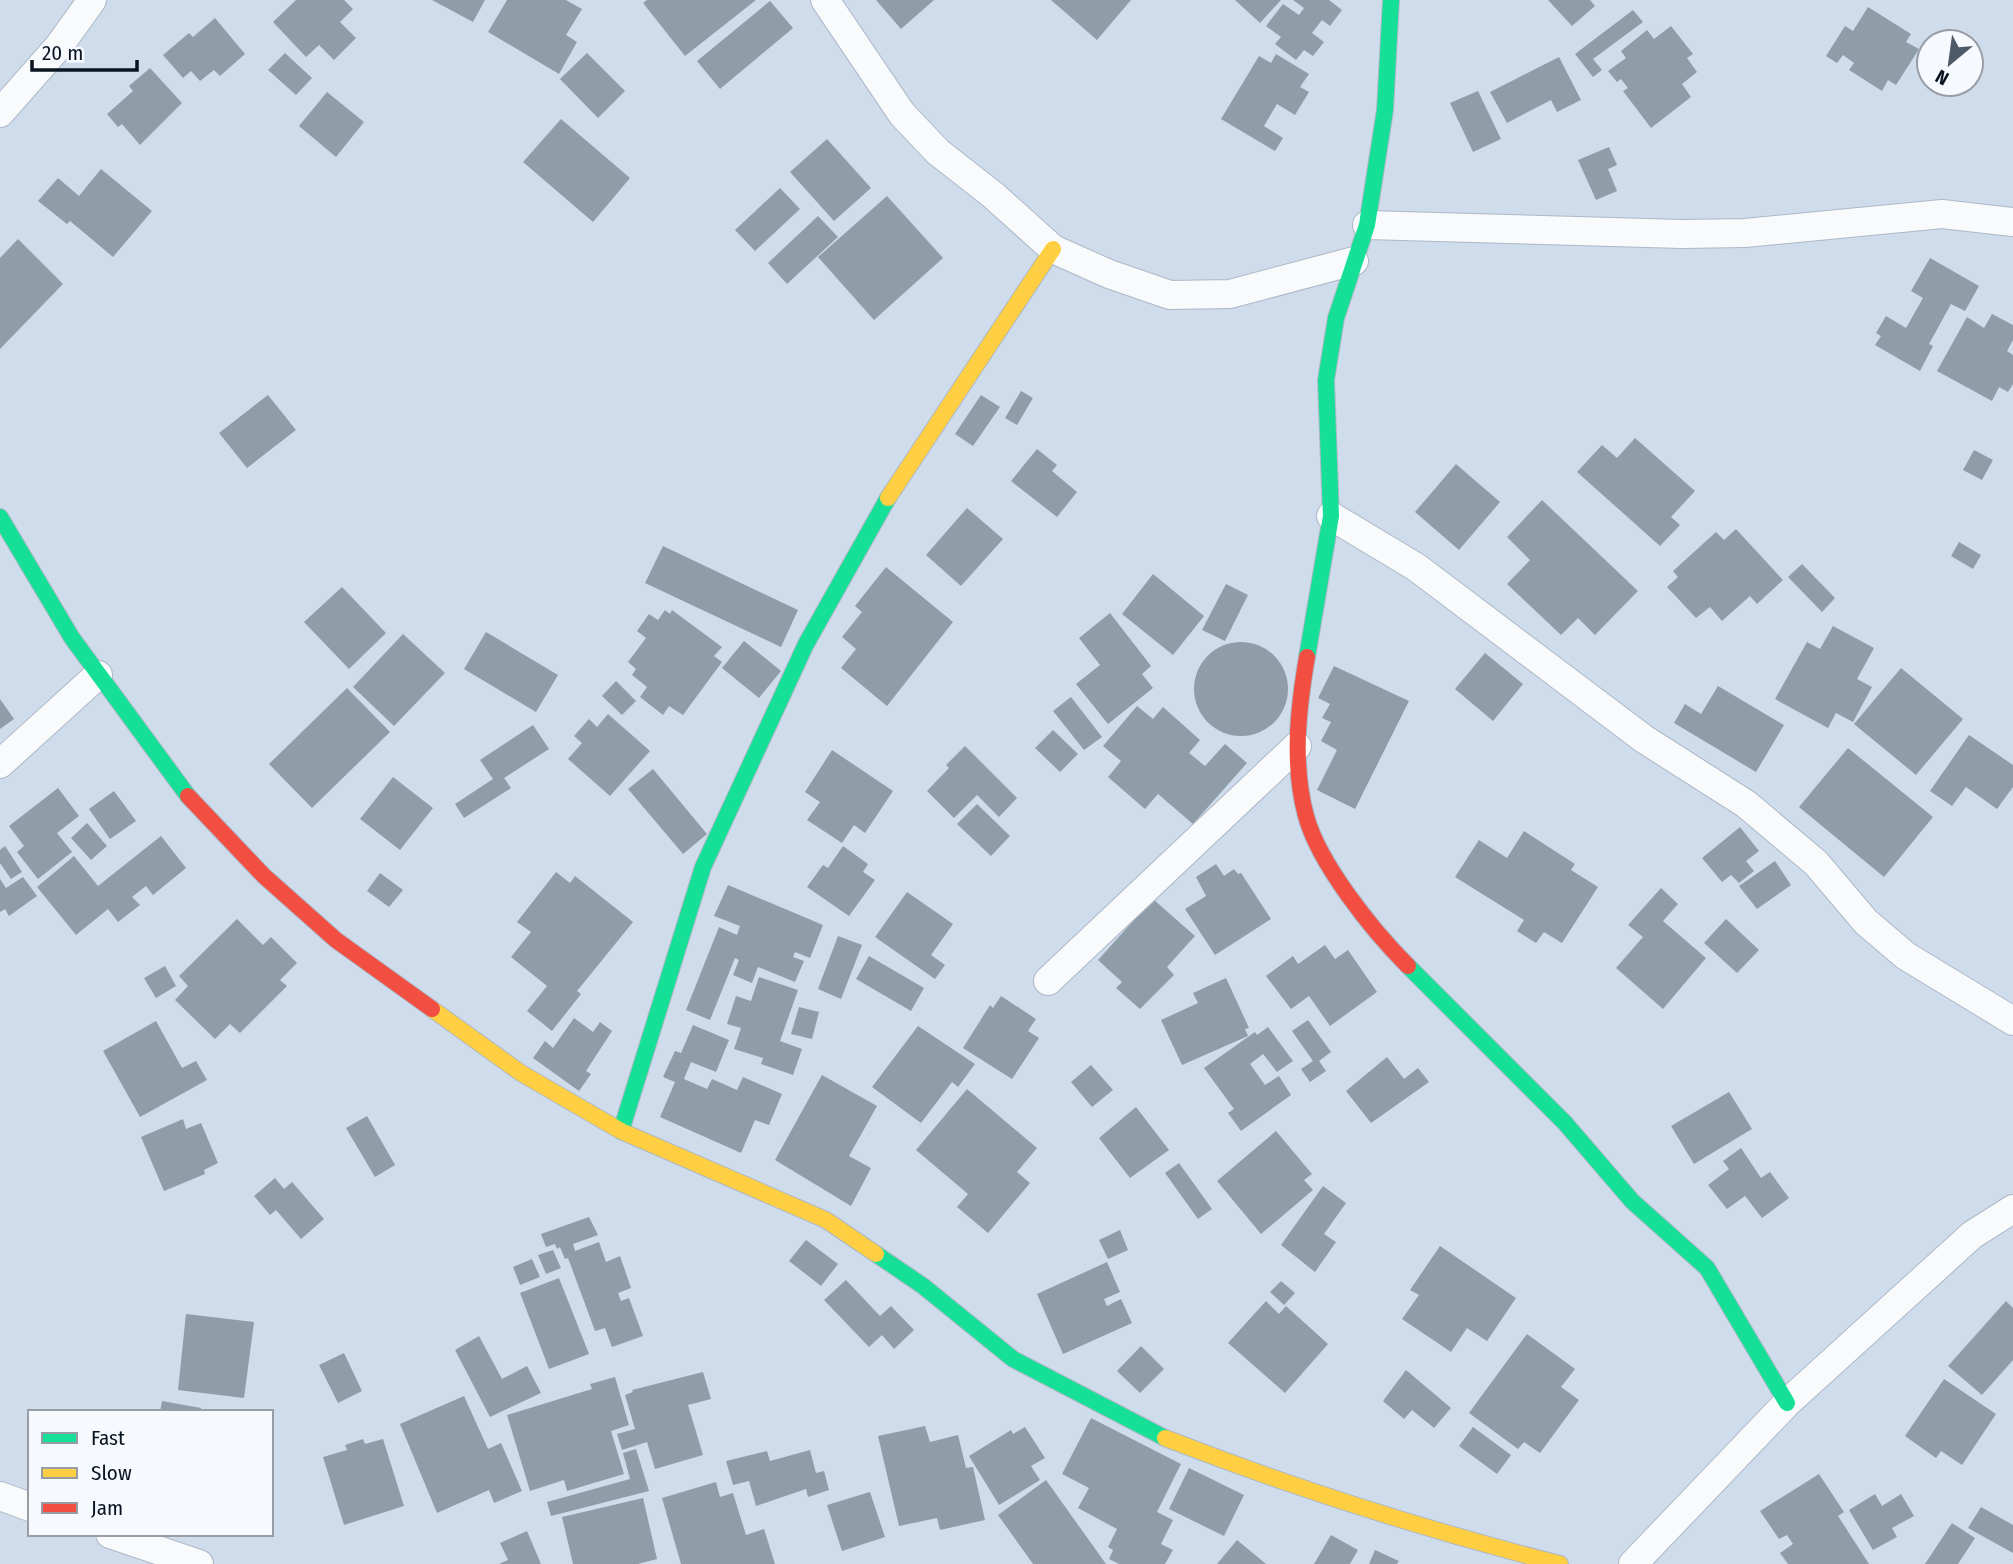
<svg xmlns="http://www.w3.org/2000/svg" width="2013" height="1564" font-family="'Fira Sans Condensed',sans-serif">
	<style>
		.building { fill: #8f9da9 }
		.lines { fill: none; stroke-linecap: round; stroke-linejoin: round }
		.street-casing { stroke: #adb8c6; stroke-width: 30 }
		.fast-casing { stroke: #adb8c6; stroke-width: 18 }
		.slow-casing { stroke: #adb8c6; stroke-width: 18 }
		.jam-casing { stroke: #adb8c6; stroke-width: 18 }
		.street { stroke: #f8fafc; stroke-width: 28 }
		.fast { stroke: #16e098; stroke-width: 16 }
		.slow { stroke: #ffcf43; stroke-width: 16 }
		.jam { stroke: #f24e42; stroke-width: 16 }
	</style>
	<rect width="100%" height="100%" fill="#cfdcec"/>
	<g class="building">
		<polygon points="296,0 344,0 353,9 340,22 356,38 334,60 319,45 306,57 273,22"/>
		<polygon points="432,0 485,0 473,22"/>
		<polygon points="507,0 566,0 582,9 566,35 577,42 559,74 488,32"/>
		<polygon points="647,0 756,0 685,56 643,3"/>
		<polygon points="876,0 934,0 901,29"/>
		<polygon points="1051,0 1131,0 1097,40"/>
		<polygon points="1235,0 1281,0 1260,23"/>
		<polygon points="1293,0 1329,0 1342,10 1330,26 1322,20 1312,33 1324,42 1313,56 1304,50 1296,60 1275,44 1281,37 1266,26 1283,4 1299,15 1304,8"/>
		<polygon points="1548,0 1590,0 1595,6 1572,26"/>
		<polygon points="770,1 793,28 720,89 697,61"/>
		<polygon points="1868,7 1911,34 1906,42 1919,49 1896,85 1888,80 1882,91 1849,70 1854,63 1843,55 1837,63 1826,56 1845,26 1853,31"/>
		<polygon points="1633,10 1643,22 1593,59 1602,70 1593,77 1575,54"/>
		<polygon points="215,18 245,54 220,76 214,70 200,81 191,71 183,78 163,55 189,33 193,37"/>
		<polygon points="1671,26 1693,54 1687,58 1697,72 1682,84 1691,97 1651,128 1623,91 1628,88 1621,79 1617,82 1608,71 1626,58 1621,51 1647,30 1654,39"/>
		<polygon points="285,53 312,78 296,95 268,70"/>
		<polygon points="587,53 625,91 598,118 560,79"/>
		<polygon points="1276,54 1309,74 1300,87 1309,92 1295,115 1277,104 1264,126 1283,138 1275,151 1221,119 1259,56 1271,63"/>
		<polygon points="1559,57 1581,100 1557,112 1551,100 1507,123 1490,92"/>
		<polygon points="150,68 182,103 140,145 122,124 118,127 107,114 133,91 129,86"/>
		<polygon points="1478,91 1501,139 1473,152 1450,103"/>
		<polygon points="327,92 364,122 336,157 299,126"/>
		<polygon points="561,119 630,178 593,222 523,162"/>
		<polygon points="827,139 871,188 834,221 790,172"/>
		<polygon points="1609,147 1617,165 1608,169 1617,191 1596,200 1578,160"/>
		<polygon points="101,169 152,211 113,257 70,221 67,224 38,201 58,178 79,196"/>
		<polygon points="780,188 800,209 755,251 735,230"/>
		<polygon points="887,196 943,258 874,320 818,257"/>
		<polygon points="818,216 838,237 787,284 768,263"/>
		<polygon points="18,239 63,284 0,349 0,258"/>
		<polygon points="1930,258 1979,286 1965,311 1951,304 1929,344 1933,346 1920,371 1875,345 1881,336 1876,333 1886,316 1906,328 1923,298 1911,291"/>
		<polygon points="1992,314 2013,325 2013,340 2007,351 2013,355 2013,384 2008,392 1999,387 1992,401 1937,371 1967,317 1984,328"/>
		<polygon points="1021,391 1033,398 1017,425 1005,418"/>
		<polygon points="268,395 296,430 247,468 219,433"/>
		<polygon points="981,395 1000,407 973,446 955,434"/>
		<polygon points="1635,438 1695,491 1671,517 1680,525 1660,546 1577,472 1602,445 1617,458"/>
		<polygon points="1037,449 1057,465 1052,471 1077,492 1057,517 1011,481"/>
		<polygon points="1974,450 1993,460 1982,480 1963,470"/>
		<polygon points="1456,464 1500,502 1459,550 1415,512"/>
		<polygon points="1542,500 1638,591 1595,635 1578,618 1561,635 1507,584 1530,560 1507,537"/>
		<polygon points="967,508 1003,539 961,586 926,555"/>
		<polygon points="1736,529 1783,580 1757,604 1750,596 1722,621 1710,607 1696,618 1667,587 1678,577 1673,571 1716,532 1724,540"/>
		<polygon points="1959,542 1981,555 1973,569 1951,556"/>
		<polygon points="663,546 798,610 781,647 645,583"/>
		<polygon points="1802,564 1835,598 1822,612 1788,577"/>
		<polygon points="886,567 953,622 887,706 841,668 856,649 842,637 862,612 855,606"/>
		<polygon points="1153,574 1204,616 1173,655 1122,614"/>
		<polygon points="1226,584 1248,595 1225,641 1202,630"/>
		<polygon points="342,587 386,633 349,669 304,622"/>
		<polygon points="665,610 670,614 672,610 722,647 714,656 722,662 683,715 669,706 663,715 640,697 647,687 632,675 636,669 628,662 646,638 637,631 649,614 658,620"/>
		<polygon points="1110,613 1151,666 1142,674 1153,688 1108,724 1076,684 1100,665 1079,638"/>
		<polygon points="1833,626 1874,648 1857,679 1872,687 1853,722 1836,713 1828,728 1775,699 1807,642 1820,649"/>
		<polygon points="486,632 558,675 536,712 464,669"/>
		<polygon points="403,634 445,673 394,726 353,687"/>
		<polygon points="744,641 781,671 759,698 722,668"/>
		<circle cx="1241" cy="689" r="47"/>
		<polygon points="1485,653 1523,684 1493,721 1455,689"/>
		<polygon points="1334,666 1409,701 1355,809 1317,790 1337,750 1321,741 1331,722 1322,718 1330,704 1318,698"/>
		<polygon points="1901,668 1963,719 1916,775 1854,724"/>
		<polygon points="616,681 636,701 622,715 602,696"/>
		<polygon points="1718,686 1784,725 1756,772 1674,723 1685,704 1701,714"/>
		<polygon points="347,688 390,732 312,808 269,764"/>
		<polygon points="1071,697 1102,737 1084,750 1053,711"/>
		<polygon points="0,699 14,719 0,729"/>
		<polygon points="1137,706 1153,719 1163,707 1200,740 1189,753 1205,766 1225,744 1247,763 1193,824 1158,794 1145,809 1108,777 1121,761 1103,746"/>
		<polygon points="608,714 650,751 610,796 568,759 582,743 574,736 589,719 597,727"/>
		<polygon points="533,725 549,749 504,778 511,788 464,818 455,804 493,779 480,760"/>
		<polygon points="1053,730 1078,754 1060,772 1035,748"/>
		<polygon points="1969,735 2013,765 2013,787 1997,809 1966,787 1952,806 1930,791"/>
		<polygon points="965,746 1017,798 999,817 977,795 954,818 927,791 949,768 946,765"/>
		<polygon points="1848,748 1933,817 1884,877 1799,807"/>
		<polygon points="832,750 893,791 865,833 854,825 842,843 807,820 820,802 805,792"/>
		<polygon points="653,769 707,834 683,854 628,789"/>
		<polygon points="393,777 433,808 400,850 360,819"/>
		<polygon points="58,788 79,816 57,833 72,852 38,879 17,852 24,846 9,826"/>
		<polygon points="114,791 136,821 110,839 89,809"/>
		<polygon points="977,804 1010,836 991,856 957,824"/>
		<polygon points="87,823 107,846 91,860 71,838"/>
		<polygon points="1740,827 1759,851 1746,861 1754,871 1739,883 1731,875 1722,882 1702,858"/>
		<polygon points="1524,831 1575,864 1571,870 1598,887 1562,943 1544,932 1536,943 1517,931 1524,920 1455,877 1479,840 1507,858"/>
		<polygon points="161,836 186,868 153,895 146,886 132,897 140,905 118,922 108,909 76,935 37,887 74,856 98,886"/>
		<polygon points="5,846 22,872 11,879 0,863 0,850"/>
		<polygon points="843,846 868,864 863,872 875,880 849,916 807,887 823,865 828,868"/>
		<polygon points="1775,861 1791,885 1757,909 1739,886"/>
		<polygon points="1216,864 1224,876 1234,869 1238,874 1241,873 1271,919 1215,955 1185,909 1206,896 1196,877"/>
		<polygon points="556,872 570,883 575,876 633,922 577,991 581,994 552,1031 527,1011 547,986 511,957 531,932 517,922"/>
		<polygon points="380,873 403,890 389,907 367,891"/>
		<polygon points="23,877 37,896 9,916 5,909 0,912 0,879 6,888"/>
		<polygon points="728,885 823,925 810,958 795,952 793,957 804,961 795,982 758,967 752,983 733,975 739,960 735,958 710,1020 686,1010 719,927 737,935 740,926 714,916"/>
		<polygon points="1661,888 1678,904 1663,921 1706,958 1663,1009 1616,968 1643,937 1628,925"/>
		<polygon points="907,892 953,924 931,955 945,965 935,979 875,937"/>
		<polygon points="1153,899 1195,936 1167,967 1174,975 1140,1009 1116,988 1122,982 1098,960"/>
		<polygon points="237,919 263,945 271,937 297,963 280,980 287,986 240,1033 230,1024 215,1039 175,1000 188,986 179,976"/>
		<polygon points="1726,919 1759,950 1737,973 1704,943"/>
		<polygon points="838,936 862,945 841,999 818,989"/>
		<polygon points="1325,945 1335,959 1348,950 1377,992 1330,1026 1309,996 1291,1009 1266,976 1293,956 1298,964"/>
		<polygon points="869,956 924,988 911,1011 856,979"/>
		<polygon points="165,966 176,986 156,998 144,978"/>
		<polygon points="759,977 798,990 780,1041 802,1049 793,1075 761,1064 763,1058 734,1049 741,1028 727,1024 736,996 751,1001"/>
		<polygon points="1226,978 1249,1028 1245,1029 1248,1036 1182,1065 1161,1020 1198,1003 1193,993"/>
		<polygon points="1001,996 1036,1019 1028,1031 1039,1038 1012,1079 963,1048 990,1005 993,1008"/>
		<polygon points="799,1007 819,1012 812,1039 791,1034"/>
		<polygon points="574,1018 593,1032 600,1022 612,1031 586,1071 591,1074 579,1091 533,1058 545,1041 553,1048"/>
		<polygon points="1308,1020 1331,1052 1319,1061 1326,1071 1310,1082 1301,1069 1313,1061 1292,1031"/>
		<polygon points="156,1021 182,1068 196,1061 207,1080 140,1117 103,1051"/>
		<polygon points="693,1025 729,1040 716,1072 691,1062 684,1079 707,1089 712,1079 737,1090 743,1077 782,1094 769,1125 755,1120 741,1153 660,1117 675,1082 663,1077 675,1051 681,1053"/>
		<polygon points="918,1026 975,1064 958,1087 952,1082 921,1123 872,1087"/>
		<polygon points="1268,1027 1293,1061 1277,1072 1263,1054 1250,1064 1265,1085 1279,1076 1291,1095 1241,1131 1228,1113 1234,1109 1204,1068 1255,1032 1257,1035"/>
		<polygon points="1387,1057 1404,1079 1418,1068 1429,1082 1371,1123 1346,1091"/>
		<polygon points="1091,1065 1113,1090 1092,1107 1071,1082"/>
		<polygon points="822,1075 877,1106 849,1156 871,1168 851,1206 775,1160"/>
		<polygon points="967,1089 1037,1148 1017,1172 1030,1183 988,1233 957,1207 968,1194 916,1150"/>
		<polygon points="1729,1092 1752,1129 1694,1164 1671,1126"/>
		<polygon points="1136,1107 1169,1150 1130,1178 1099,1138"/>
		<polygon points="367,1116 395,1165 375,1177 346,1128"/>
		<polygon points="183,1119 186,1129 201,1123 218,1163 204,1170 205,1174 164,1191 141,1137"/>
		<polygon points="1276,1131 1312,1174 1304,1180 1313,1190 1261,1234 1217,1181"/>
		<polygon points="1741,1148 1761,1178 1770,1172 1789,1198 1762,1218 1745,1196 1727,1209 1708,1185 1729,1169 1723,1161"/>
		<polygon points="1179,1163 1212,1209 1198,1219 1165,1173"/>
		<polygon points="275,1178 284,1189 292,1182 324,1219 301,1239 276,1210 270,1215 254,1196"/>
		<polygon points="1323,1186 1346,1203 1324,1234 1336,1242 1315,1272 1281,1245"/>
		<polygon points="589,1217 598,1235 573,1244 575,1251 599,1242 606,1262 620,1256 631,1288 618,1293 621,1301 629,1298 643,1336 612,1347 605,1328 595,1331 568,1258 565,1259 560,1247 557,1249 555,1244 546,1247 541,1234"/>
		<polygon points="1120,1230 1128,1250 1108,1259 1099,1240"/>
		<polygon points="806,1240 838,1264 821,1286 789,1261"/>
		<polygon points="1440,1246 1516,1298 1487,1341 1467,1328 1451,1352 1402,1319 1419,1295 1410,1290"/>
		<polygon points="553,1250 561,1268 546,1274 538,1255"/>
		<polygon points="532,1259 540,1277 520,1285 513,1267"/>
		<polygon points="1107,1262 1120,1292 1104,1299 1107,1306 1121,1299 1132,1323 1063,1354 1037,1294"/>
		<polygon points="559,1278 589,1354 549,1369 520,1293"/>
		<polygon points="846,1280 880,1316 891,1306 914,1330 894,1349 882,1335 869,1347 824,1300"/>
		<polygon points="1281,1281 1295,1293 1284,1305 1270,1292"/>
		<polygon points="1266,1301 1279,1314 1286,1306 1328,1344 1285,1393 1228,1343"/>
		<polygon points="2006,1301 2013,1308 2013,1360 1982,1395 1948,1366"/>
		<polygon points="186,1314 254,1322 244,1398 178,1390"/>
		<polygon points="1527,1334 1575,1369 1561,1387 1579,1400 1540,1453 1524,1442 1518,1449 1469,1413"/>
		<polygon points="479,1336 502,1379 527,1366 541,1393 490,1417 455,1350"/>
		<polygon points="1141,1346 1164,1369 1140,1393 1117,1371"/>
		<polygon points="344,1353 362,1391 338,1403 319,1365"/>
		<polygon points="1406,1370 1451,1408 1434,1428 1412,1410 1404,1419 1383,1401"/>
		<polygon points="703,1372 711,1399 688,1405 703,1455 655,1469 647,1442 622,1450 617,1434 635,1429 625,1395 633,1392 632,1390"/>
		<polygon points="615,1377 629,1425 611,1431 624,1474 567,1491 564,1480 530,1491 507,1415 592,1389 590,1384"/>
		<polygon points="1944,1379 1996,1414 1962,1465 1941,1451 1936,1458 1905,1436"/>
		<polygon points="464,1396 488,1449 501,1443 522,1491 494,1503 489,1490 437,1513 400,1424"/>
		<polygon points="162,1401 201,1408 200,1412 160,1412"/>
		<polygon points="1091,1418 1181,1464 1157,1512 1173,1520 1161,1544 1173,1550 1165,1564 1119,1564 1109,1559 1113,1550 1108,1547 1117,1529 1078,1508 1089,1488 1062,1474"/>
		<polygon points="925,1426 930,1442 958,1435 966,1468 973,1467 985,1520 940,1530 937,1518 899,1526 878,1436"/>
		<polygon points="1025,1427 1045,1458 1031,1466 1040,1480 999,1505 969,1456 1011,1430 1013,1434"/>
		<polygon points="1473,1427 1511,1455 1497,1474 1459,1446"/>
		<polygon points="363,1439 365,1444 383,1439 404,1506 344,1525 323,1457 347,1450 345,1445"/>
		<polygon points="636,1449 649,1491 551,1516 547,1502 630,1479 623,1453"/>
		<polygon points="810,1450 816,1473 824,1471 829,1490 808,1497 806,1489 756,1506 749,1481 733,1485 726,1461 767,1451 770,1461"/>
		<polygon points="1189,1468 1244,1495 1224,1536 1169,1509"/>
		<polygon points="1819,1474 1844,1512 1838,1516 1869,1564 1788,1564 1780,1553 1793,1544 1787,1535 1779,1539 1760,1511"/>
		<polygon points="1046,1480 1106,1564 1033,1564 998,1515"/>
		<polygon points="716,1482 720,1497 733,1493 746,1535 764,1529 775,1564 681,1564 662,1498"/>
		<polygon points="870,1492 885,1537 842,1551 827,1505"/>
		<polygon points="1875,1494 1882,1506 1901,1494 1914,1516 1892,1528 1897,1537 1873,1550 1849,1510"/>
		<polygon points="643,1498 657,1559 638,1564 573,1564 562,1517"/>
		<polygon points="1981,1507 2013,1525 2013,1553 1968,1528"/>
		<polygon points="1952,1523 1975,1538 1958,1564 1925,1564"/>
		<polygon points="527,1531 541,1564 499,1564 508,1560 500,1543"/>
		<polygon points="1331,1535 1358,1550 1350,1564 1314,1564"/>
		<polygon points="1237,1540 1266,1564 1217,1564"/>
		<polygon points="1375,1550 1399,1561 1397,1564 1369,1564"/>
	</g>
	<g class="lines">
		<defs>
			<g id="street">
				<polyline points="825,0 902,114 938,152 993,195 1053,249 1109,274 1170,295 1230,294 1354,261"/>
				<polyline points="0,113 59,46 92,0"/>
				<polyline points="1367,225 1682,234 1745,233 1942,214 2013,222"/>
				<polyline points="1331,516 1416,567 1644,739 1746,804 1816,863 1866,922 1906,956 2013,1021"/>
				<polyline points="0,764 98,675"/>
				<polyline points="1048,981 1297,746"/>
				<polyline points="0,1496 30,1507"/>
				<polyline points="110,1534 199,1564"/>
				<polyline points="1633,1564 1787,1403 1972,1235 2013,1209"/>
			</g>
			<g id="fast">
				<polyline points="0,517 72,638 188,796"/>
				<polyline points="1307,657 1331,516 1326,380 1336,318 1367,225 1385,110 1391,0"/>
				<polyline points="1408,966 1565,1123 1632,1201 1707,1268 1787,1403"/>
				<polyline points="621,1131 703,867 806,644 888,498"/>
				<polyline points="876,1254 923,1286 1013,1359 1165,1438"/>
			</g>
			<g id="slow">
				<polyline points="888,498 1053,249"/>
				<polyline points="432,1009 521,1073 621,1131 826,1220 876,1254"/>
				<path d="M1165,1438C1294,1488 1426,1530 1560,1564"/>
			</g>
			<g id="jam">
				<path d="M1307,657C1298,709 1292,765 1306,816C1319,864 1373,931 1408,966"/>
				<polyline points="188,796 264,876 336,940 432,1009"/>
			</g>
		</defs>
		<use href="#street" class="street-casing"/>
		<use href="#fast" class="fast-casing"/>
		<use href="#slow" class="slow-casing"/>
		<use href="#jam" class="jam-casing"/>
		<use href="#street" class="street"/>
		<use href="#fast" class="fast"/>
		<use href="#slow" class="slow"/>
		<use href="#jam" class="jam"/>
	</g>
	<rect x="28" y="1410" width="245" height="126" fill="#f6f9fd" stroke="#989da5" stroke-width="2"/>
	<rect x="42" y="1433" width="35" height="10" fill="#16e098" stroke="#989da5" stroke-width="2"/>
	<text x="91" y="1445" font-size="21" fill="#0a1421">Fast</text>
	<rect x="42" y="1468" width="35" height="10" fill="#ffcf43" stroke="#989da5" stroke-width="2"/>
	<text x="91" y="1480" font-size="21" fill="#0a1421">Slow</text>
	<rect x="42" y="1503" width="35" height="10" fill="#f24e42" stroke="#989da5" stroke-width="2"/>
	<text x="91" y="1515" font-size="21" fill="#0a1421">Jam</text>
	<g transform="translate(1950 63) rotate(209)"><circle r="33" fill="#f6f9fd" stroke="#989da5" stroke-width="2"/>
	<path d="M0-5L12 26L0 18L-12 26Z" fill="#4f5a68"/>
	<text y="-10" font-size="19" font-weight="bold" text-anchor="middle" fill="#0a1421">N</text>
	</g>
	<path d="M32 60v10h105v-10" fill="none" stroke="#0a1421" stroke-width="3.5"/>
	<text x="42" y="60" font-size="21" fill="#0a1421" stroke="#f6f9fd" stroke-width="5" paint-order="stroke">20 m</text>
</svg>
